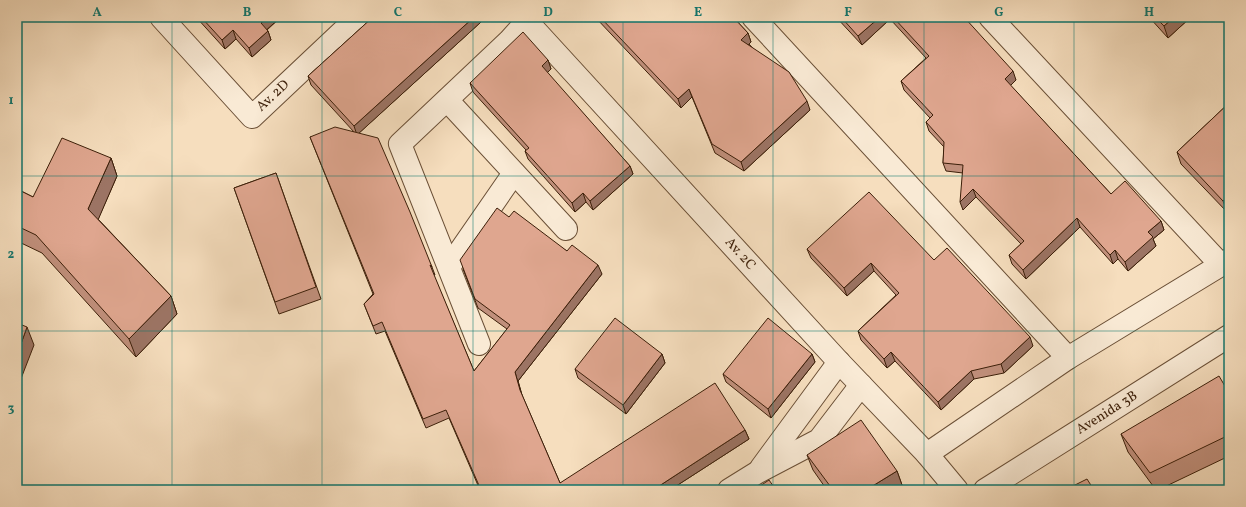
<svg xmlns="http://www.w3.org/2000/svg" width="1246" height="507" font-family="Vollkorn,serif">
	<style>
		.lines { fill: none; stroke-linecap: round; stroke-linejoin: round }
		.minor-casing { stroke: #6a4f36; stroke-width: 24 }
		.minor { stroke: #f9ead5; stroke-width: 22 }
		.wall { fill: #c08f7b; stroke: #3c1f09 }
		.shaded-wall { fill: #9c7464; stroke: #3c1f09 }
		.building { fill: #dfa68f; stroke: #3c1f09 }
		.grid { fill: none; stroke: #0f766e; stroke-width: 1; stroke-opacity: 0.55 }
		.labels { text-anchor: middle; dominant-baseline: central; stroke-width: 3; stroke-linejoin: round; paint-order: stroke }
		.street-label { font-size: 14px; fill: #3c1f09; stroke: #f9ead5 }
		.neatline { fill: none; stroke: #0f766e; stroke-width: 1.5 }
		.grid-label { font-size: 13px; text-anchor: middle; font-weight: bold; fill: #0f766e }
	</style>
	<rect width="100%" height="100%" fill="#f6debe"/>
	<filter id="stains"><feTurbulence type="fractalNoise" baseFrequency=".005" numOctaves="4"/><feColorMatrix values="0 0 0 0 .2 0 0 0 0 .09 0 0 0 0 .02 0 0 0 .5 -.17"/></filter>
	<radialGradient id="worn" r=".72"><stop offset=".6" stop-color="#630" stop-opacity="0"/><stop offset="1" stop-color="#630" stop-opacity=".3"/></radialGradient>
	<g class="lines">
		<defs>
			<g id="minor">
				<polyline points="161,17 252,117 358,17"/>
				<polyline points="523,17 839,362 927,454 957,490"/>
				<polyline points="753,17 1068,358"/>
				<polyline points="990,17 1221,265"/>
				<polyline points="447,100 566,229"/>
				<polyline points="449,267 514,173"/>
				<polyline points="479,344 400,144 509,41 527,21"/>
				<polyline points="927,454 1068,358 1229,260"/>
				<polyline points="761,468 839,362"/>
				<polyline points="729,490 758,472 819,440 861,385"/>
				<polyline points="985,490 1229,336"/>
			</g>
		</defs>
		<use href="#minor" class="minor-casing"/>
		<use href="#minor" class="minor"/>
	</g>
	<g class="wall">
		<polygon points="196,17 281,17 267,30 268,31 271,40 252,57 236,39 225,49"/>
		<polygon points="373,17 479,17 481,22 359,133 432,267 435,275 433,274 474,371 507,329 478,308 463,269 509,217 567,251 602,274 518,381 522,395 560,483 745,430 749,439 670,490 480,490 449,418 426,428 385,331 376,334 364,304 373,294 310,137 354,132 311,85 308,76"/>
		<polygon points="595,17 733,17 748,33 751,42 749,44 810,110 744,171 715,153 692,97 681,108"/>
		<polygon points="836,17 964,17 1016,80 1010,85 1111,194 1161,221 1164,230 1153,239 1156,246 1128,271 1118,259 1113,264 1080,227 1026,279 1012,264 1009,255 1021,244 976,197 963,210 963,173 946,171 943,163 944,147 929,131 926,122 930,118 904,90 901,81 926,58 890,19 862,45"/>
		<polygon points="1149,17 1191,17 1168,38"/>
		<polygon points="548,60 551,69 547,73 630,166 633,174 593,210 586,202 575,212 528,159 525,151 526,150 473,92 470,83"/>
		<polygon points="1229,103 1229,211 1228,213 1181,164 1177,152"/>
		<polygon points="111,158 117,176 98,219 171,296 177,314 136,357 42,253 17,241 17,189 33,197"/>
		<polygon points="276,173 321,299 279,314 234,188"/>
		<polygon points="807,249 934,260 1033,346 1004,373 974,379 941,410 895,361 887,368 861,340 858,331 896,295 874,271 847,296 811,258"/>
		<polygon points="662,354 665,363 626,414 578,378 575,369"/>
		<polygon points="812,354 815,362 771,418 726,382 723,374"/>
		<polygon points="1229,393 1229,456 1158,490 1156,490 1128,452 1121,434"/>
		<polygon points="807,455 897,471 902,485 895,490 827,490 813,470"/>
	</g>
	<g class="shaded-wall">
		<polygon points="268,17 281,17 264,32 261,23"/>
		<polygon points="474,17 479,17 481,22 357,135 354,126"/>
		<polygon points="880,17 890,17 890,19 862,45 858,36"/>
		<polygon points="1174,17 1191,17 1168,38 1164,26"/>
		<polygon points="233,30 236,39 225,49 222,40"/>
		<polygon points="268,31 271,40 252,57 249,48"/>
		<polygon points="748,33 751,42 745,48 741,40"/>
		<polygon points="548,60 551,69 545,75 542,66"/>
		<polygon points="1013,71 1016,80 1008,88 1005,79"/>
		<polygon points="689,89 692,97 681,108 678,99"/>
		<polygon points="807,101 810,110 744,171 741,162"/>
		<polygon points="111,158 117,176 95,227 88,209"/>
		<polygon points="630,166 633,174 593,210 590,201"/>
		<polygon points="973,189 976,197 963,210 960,202"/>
		<polygon points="583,193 586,202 575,212 572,203"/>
		<polygon points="1229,195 1229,211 1228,213 1223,201"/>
		<polygon points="1077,218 1080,227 1026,279 1023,270"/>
		<polygon points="1161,221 1164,230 1153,239 1156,246 1128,271 1125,262 1148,232"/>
		<polygon points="1115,250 1118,259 1113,264 1110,255"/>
		<polygon points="871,263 874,271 847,296 844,288"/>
		<polygon points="598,265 602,274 518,381 523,399 520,390 515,372"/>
		<polygon points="171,296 177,314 136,357 129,339"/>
		<polygon points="27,327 34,345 17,389 17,355"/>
		<polygon points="1030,337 1033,346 1004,373 1001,364"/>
		<polygon points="891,352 895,361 887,368 884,359"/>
		<polygon points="662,354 665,363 626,414 623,405"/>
		<polygon points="812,354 815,362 771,418 768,409"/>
		<polygon points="971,371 974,379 941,410 938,402"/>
		<polygon points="745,430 749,439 670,490 653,490"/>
		<polygon points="897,471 902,485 895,490 866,490"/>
	</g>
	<g class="building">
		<polygon points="201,17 268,17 261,23 268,31 249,48 233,30 222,40"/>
		<polygon points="373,17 474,17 354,126 308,76"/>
		<polygon points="600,17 733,17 748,33 741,40 789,72 807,101 741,162 712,144 689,89 678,99"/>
		<polygon points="841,17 880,17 858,36"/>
		<polygon points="893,17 964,17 1013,71 1005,79 1111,194 1125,181 1161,221 1148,232 1153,237 1125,262 1115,250 1110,255 1077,218 1023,270 1009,255 1024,241 973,189 960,202 963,165 943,163 944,142 926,122 933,115 901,81 929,56"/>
		<polygon points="1155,17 1174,17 1164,26"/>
		<polygon points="523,32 548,60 542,66 630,166 590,201 583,193 572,203 525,151 529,148 470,83"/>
		<polygon points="1229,103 1229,195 1223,201 1177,152"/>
		<polygon points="335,127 378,138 410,212 432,267 430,265 474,371 510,325 475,299 460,260 497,208 509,217 514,211 567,251 572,245 598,265 515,372 520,390 560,483 715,383 745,430 653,490 481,490 446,410 423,419 382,322 373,326 364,304 374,294 310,137"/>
		<polygon points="62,138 111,158 88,209 171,296 129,339 36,235 17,226 17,189 33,197"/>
		<polygon points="276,173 316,287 275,302 234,188"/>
		<polygon points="869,192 934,260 947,248 1030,337 1001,364 971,371 938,402 891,352 884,359 858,331 899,293 871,263 844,288 807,249"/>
		<polygon points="615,318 662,354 623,405 575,369"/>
		<polygon points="768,318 812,354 768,409 723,374"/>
		<polygon points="17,323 27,327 17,355"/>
		<polygon points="1219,376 1229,393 1229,435 1150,473 1121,434"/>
		<polygon points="861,420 897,471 866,490 833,490 807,455"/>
		<polygon points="1087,479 1094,490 1065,490"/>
		<polygon points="769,480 776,490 754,490"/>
	</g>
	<path class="grid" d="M172,17V490M322,17V490M473,17V490M623,17V490M773,17V490M924,17V490M1074,17V490M17,176H1229M17,331H1229"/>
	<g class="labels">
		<g class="street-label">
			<text transform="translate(273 96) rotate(-43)">Av. 2D</text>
			<text transform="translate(740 254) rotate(48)">Av. 2C</text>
			<text transform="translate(1107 413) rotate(-32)">Avenida 3B</text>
		</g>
	</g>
	<rect width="1246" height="507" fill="none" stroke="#f6debe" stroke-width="44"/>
	<rect x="22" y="22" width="1202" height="463" class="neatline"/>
	<g class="grid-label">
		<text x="97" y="16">A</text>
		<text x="247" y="16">B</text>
		<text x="398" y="16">C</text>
		<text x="548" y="16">D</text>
		<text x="698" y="16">E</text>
		<text x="848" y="16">F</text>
		<text x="999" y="16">G</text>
		<text x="1149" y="16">H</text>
		<text x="11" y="104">1</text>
		<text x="11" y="258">2</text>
		<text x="11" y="412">3</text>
	</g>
	<rect width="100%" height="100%" filter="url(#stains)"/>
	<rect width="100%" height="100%" fill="url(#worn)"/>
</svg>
